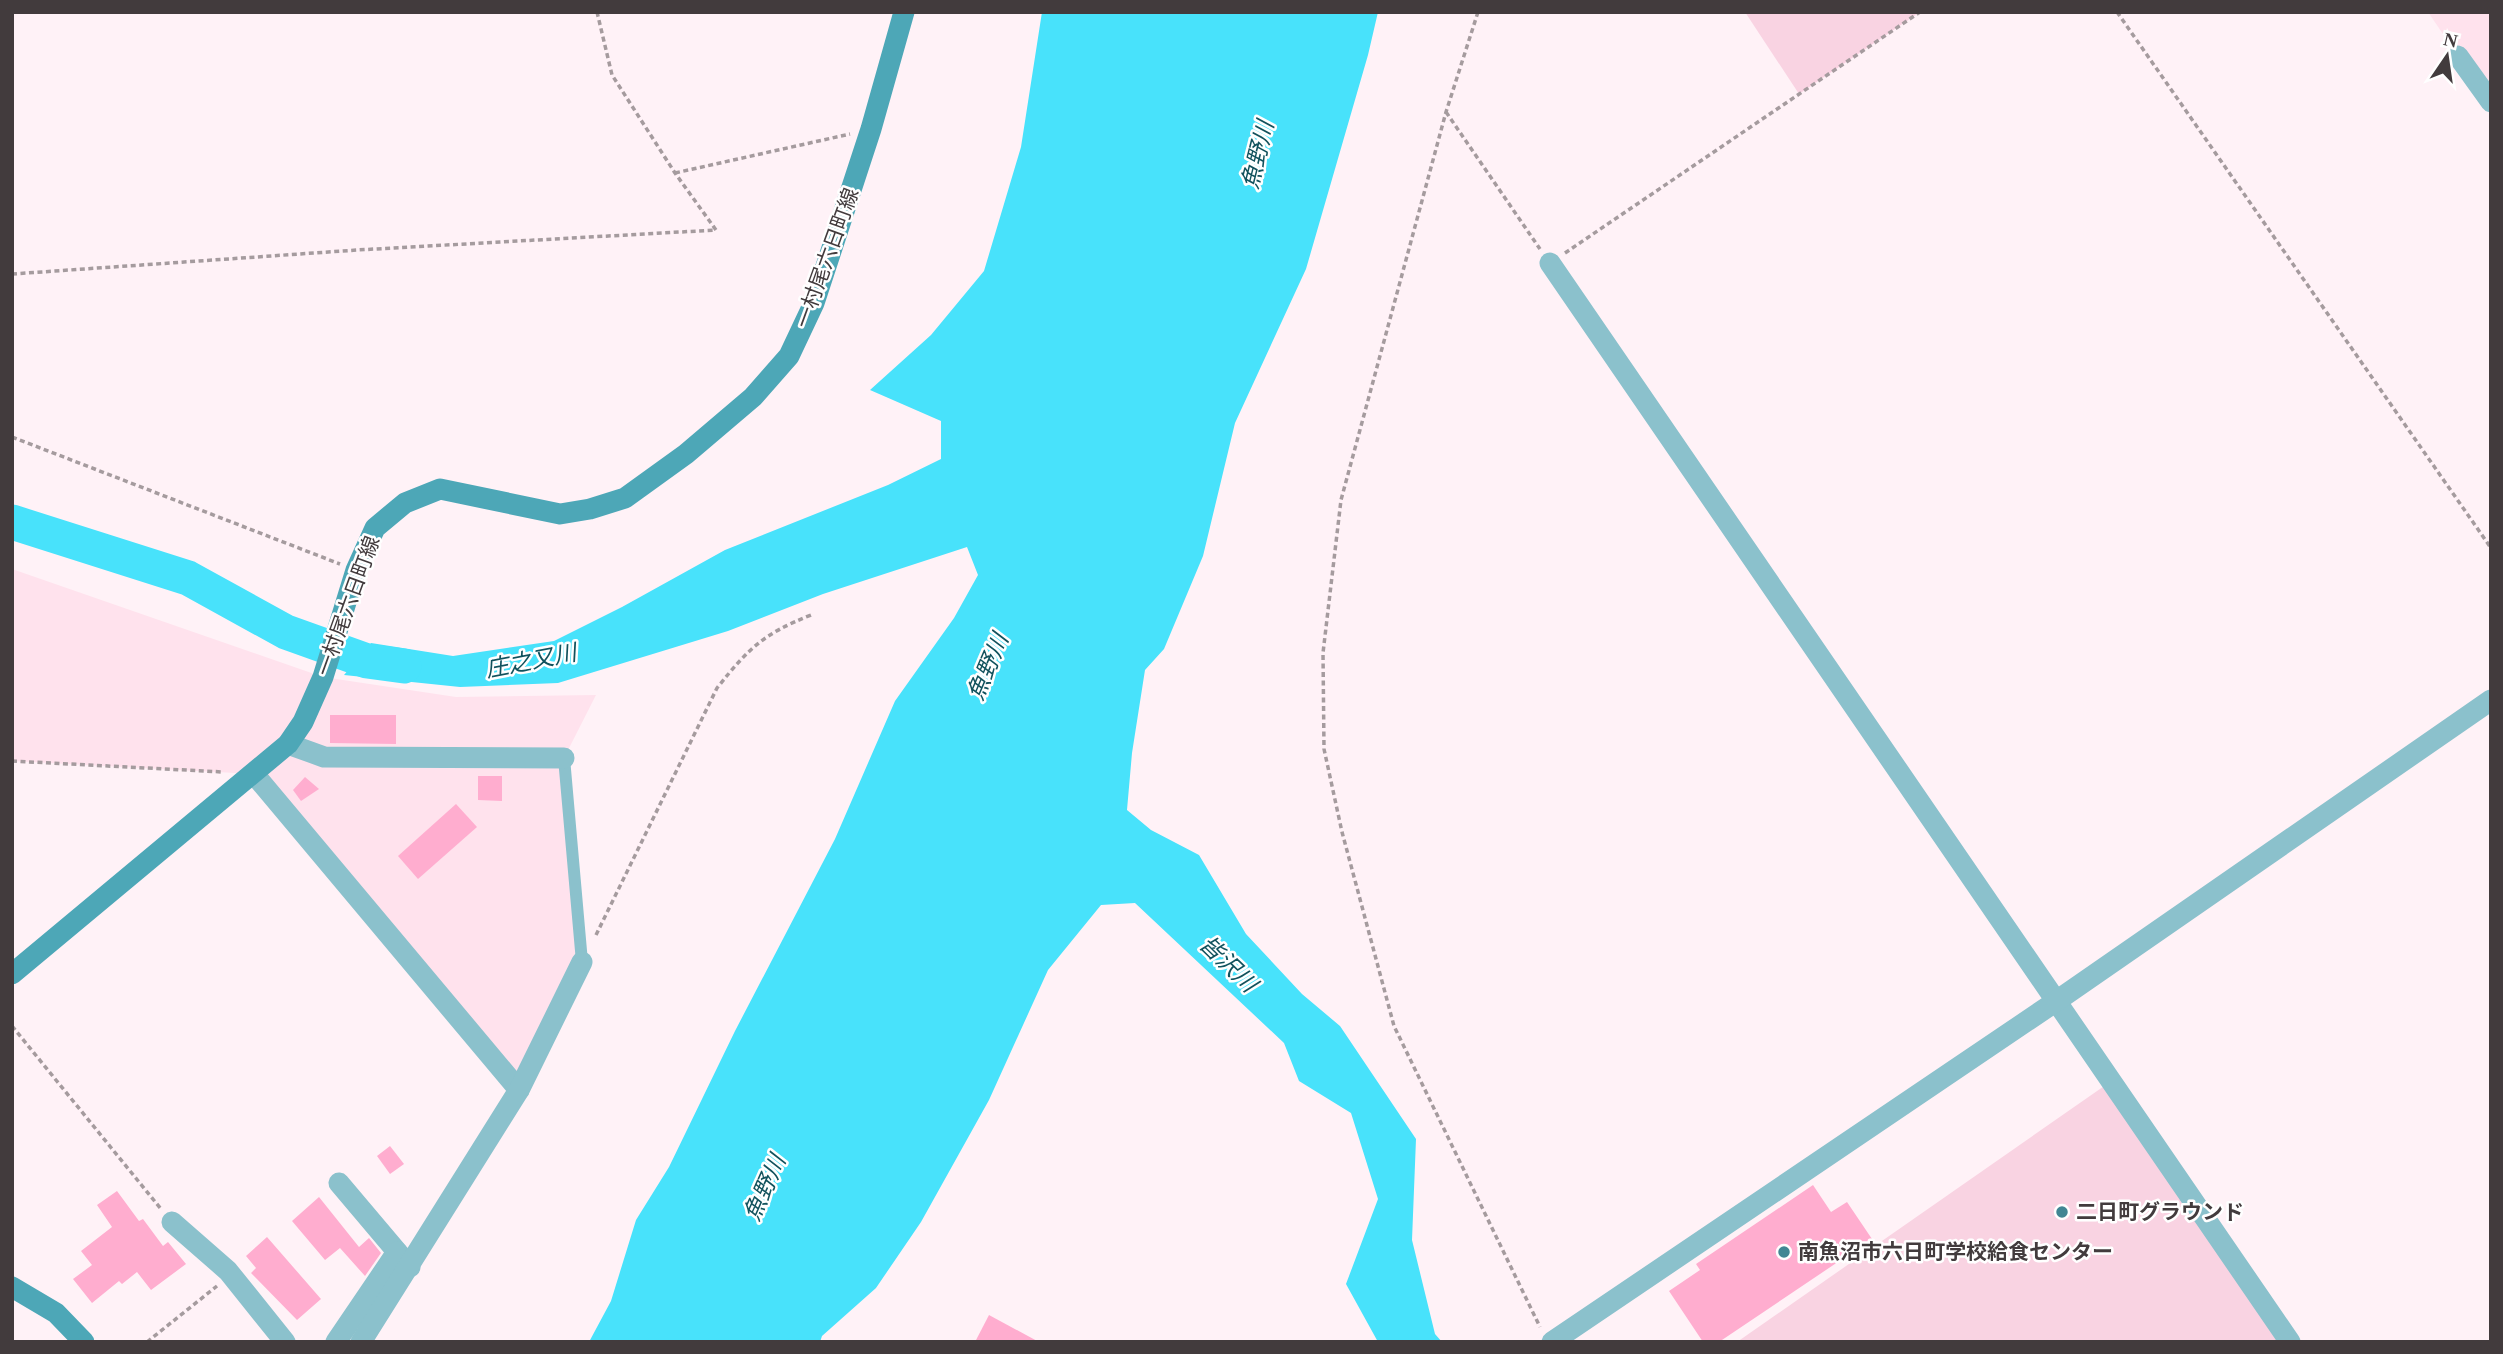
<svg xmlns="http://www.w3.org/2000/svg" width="2503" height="1354" font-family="'Times New Roman','Noto Sans JP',serif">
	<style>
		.built { fill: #ffe2ed }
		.green { fill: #f9d3e2 }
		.water { fill: #48e2fb }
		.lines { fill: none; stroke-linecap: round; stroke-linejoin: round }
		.river { stroke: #48e2fb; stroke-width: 35 }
		.building { fill: #ffadcf }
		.path { stroke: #a59b9e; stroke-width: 3.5; stroke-dasharray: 5 3.5; stroke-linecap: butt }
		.service { stroke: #8bc1cc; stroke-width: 12 }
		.minor { stroke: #8bc1cc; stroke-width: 21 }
		.secondary { stroke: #4da7b7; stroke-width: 21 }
		.poi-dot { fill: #418693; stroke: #fff; stroke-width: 2.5 }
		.labels { text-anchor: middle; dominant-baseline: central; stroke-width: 5; stroke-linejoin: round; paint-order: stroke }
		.street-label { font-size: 21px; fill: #423b3d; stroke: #fff }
		.poi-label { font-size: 21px; font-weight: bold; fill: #423b3d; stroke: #fff; text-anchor: start }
		.water-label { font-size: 23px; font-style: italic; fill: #11525d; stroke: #fff }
	</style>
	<rect width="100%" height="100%" fill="#fff2f7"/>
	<g class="built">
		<polygon points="2428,12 2491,12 2491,102 2458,56"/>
		<polygon points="12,569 323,677 456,697 596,695 564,758 582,962 519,1090 254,774 12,761"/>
	</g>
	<g class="green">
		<polygon points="1745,12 1920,12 1799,94"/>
		<polygon points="2110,1082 2290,1342 1737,1342"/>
	</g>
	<polygon class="water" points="1042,12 1378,12 1368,55 1306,269 1235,423 1203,556 1164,649 1145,670 1132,753 1127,810 1151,830 1199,855 1246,934 1302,994 1340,1026 1416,1139 1412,1240 1435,1334 1442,1342 1378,1342 1346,1284 1378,1199 1351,1113 1299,1081 1284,1043 1135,903 1101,905 1048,970 989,1100 921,1222 876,1288 822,1336 820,1342 589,1342 611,1301 636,1220 669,1167 735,1031 835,839 895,701 954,618 978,575 967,547 823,594 728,631 558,683 460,687 344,675 371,643 453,656 554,641 622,607 725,550 888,485 941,459 941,421 870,390 931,335 984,271 1021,147"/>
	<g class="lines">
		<polyline class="river" points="12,522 188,578 286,632 367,661 404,666"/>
	</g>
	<g class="building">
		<polygon points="330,715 396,715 396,744 330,743"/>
		<polygon points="478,776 502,776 502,801 478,800"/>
		<polygon points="305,777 319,789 301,801 293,790"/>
		<polygon points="456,804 477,827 418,879 398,856"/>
		<polygon points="390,1146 404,1164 390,1174 377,1156"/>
		<polygon points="1813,1185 1831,1212 1847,1202 1872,1239 1719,1342 1703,1342 1669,1291 1700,1270 1696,1264"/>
		<polygon points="117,1191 139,1221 143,1219 163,1246 168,1242 186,1264 151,1290 137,1272 122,1284 119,1281 92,1303 73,1279 92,1265 81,1251 112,1227 97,1205"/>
		<polygon points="319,1197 359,1247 369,1238 381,1253 365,1276 340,1248 325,1260 292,1221"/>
		<polygon points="267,1237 321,1299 297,1320 251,1273 256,1268 246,1256"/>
		<polygon points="989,1315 1039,1342 975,1342"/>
	</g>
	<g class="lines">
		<g class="path">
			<polyline points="1478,12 1446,112 1341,500 1323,653 1324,749 1342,832 1394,1026 1540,1327"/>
			<polyline points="2117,12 2491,548"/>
			<polyline points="1446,112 1540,249"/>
			<polyline points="675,173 850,134"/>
			<polyline points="1565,253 1920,12"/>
			<polyline points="12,274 357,250 716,230 675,173 612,75 597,12"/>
			<polyline points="12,437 340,564"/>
			<polyline points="12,761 223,772"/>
			<path d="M596,935L717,688C749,648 763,634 811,615"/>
			<polyline points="12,1026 161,1209"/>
			<polyline points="147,1342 217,1286"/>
		</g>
		<polyline class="service" points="564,758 582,962"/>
		<g class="minor">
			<polyline points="2458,56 2491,102"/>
			<polyline points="1550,263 2290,1342"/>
			<polyline points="288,744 324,757 564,758"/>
			<polyline points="254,774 519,1090"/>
			<polyline points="339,1183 410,1267"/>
			<polyline points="172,1222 228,1271 285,1342"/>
			<polyline points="336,1342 397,1252"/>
			<polyline points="361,1342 519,1090 582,962"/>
			<polyline points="1552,1342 2055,1002 2491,700"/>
		</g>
		<g class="secondary">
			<polyline points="12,974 288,744 303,722 323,677 356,570 375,528 405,503 440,489 560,514 590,509 625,498 686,454 753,397 789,356 814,303 871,129 904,12"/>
			<polyline points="12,1287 56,1313 84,1342"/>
		</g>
	</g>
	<g class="poi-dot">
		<circle cx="2062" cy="1212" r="7"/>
		<circle cx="1784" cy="1252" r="7"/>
	</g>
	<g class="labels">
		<g class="street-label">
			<text transform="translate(827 258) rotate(-70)">一村尾六日町線</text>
			<text transform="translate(348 606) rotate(-70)">一村尾六日町線</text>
		</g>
		<g class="poi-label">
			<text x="2076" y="1212">二日町グラウンド</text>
			<text x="1798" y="1252">南魚沼市六日町学校給食センター</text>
		</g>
		<g class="water-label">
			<text transform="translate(1258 155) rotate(-76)">魚野川</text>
			<text transform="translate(531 661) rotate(-11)">庄之又川</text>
			<text transform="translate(988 667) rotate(-67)">魚野川</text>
			<text transform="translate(1228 964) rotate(44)">皆沢川</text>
			<text transform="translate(765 1188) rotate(-66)">魚野川</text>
		</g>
	</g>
	<rect width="2503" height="1354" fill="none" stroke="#423b3d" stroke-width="28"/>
	<g transform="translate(2447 56) rotate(13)" stroke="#ffffff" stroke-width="5" paint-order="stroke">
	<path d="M0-5L12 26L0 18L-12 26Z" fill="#423b3d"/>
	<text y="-10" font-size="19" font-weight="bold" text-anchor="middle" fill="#423b3d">N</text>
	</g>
</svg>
